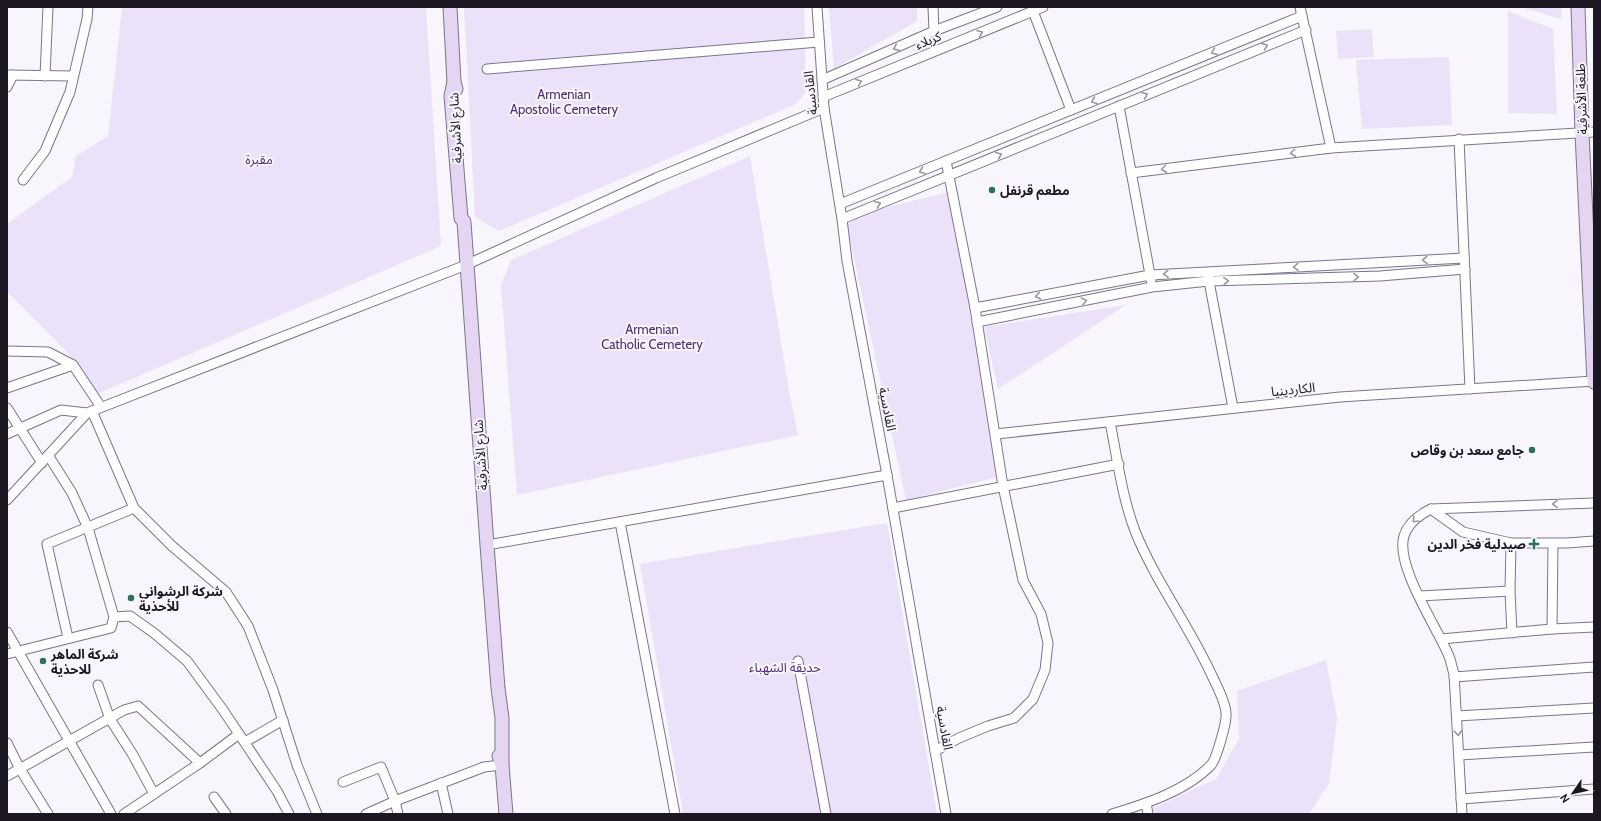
<svg xmlns="http://www.w3.org/2000/svg" width="1601" height="821" font-family="Cabin,'Noto Sans Arabic',sans-serif">
	<style>
		.green { fill: #ebe1f8 }
		.lines { fill: none; stroke-linecap: round; stroke-linejoin: round }
		.street-casing { stroke: #7e738c; stroke-width: 11 }
		.secondary-casing { stroke: #7e738c; stroke-width: 15 }
		.street { stroke: #fff; stroke-width: 9 }
		.secondary { stroke: #e4d6f2; stroke-width: 13 }
		.oneway { stroke: #99979c }
		.poi-dot { fill: #2e6f5d; stroke: #f8f6fc; stroke-width: 1.5 }
		.labels { text-anchor: middle; dominant-baseline: central; stroke-width: 4; stroke-linejoin: round; paint-order: stroke }
		.street-label { font-size: 13px; fill: #1c1722; stroke: #f8f6fc }
		.park-label { font-size: 13px; fill: #522c75; stroke: #f8f6fc }
		.poi-label { font-size: 13px; font-weight: bold; fill: #1c1722; stroke: #f8f6fc; text-anchor: start }
	</style>
	<rect width="100%" height="100%" fill="#f8f6fc"/>
	<g class="green">
		<polygon points="122,7 426,7 441,246 97,394 67,352 7,292 7,224 72,177 76,156 108,136"/>
		<polygon points="464,7 804,7 806,92 796,104 499,231 475,217"/>
		<polygon points="829,7 917,7 917,21 834,69"/>
		<polygon points="1524,7 1562,7 1561,19 1525,8"/>
		<polygon points="1508,11 1553,29 1557,114 1508,113"/>
		<polygon points="1372,29 1374,57 1338,59 1336,31"/>
		<polygon points="1449,57 1452,125 1362,129 1356,60"/>
		<polygon points="750,156 789,391 798,435 517,495 501,285 511,260"/>
		<polygon points="949,192 998,477 906,500 847,226 863,213"/>
		<polygon points="1126,305 998,389 984,327"/>
		<polygon points="887,523 937,814 683,814 640,564"/>
		<polygon points="1326,660 1337,718 1329,783 1309,814 1155,814 1153,808 1216,779 1239,739 1237,691"/>
	</g>
	<g class="lines">
		<defs>
			<g id="street">
				<polyline points="817,7 824,108 842,219 847,261 887,475 946,814"/>
				<polyline points="933,7 934,31"/>
				<polyline points="1300,7 1331,148"/>
				<polyline points="1033,11 1071,110"/>
				<polyline points="487,69 819,42"/>
				<polyline points="7,75 73,76"/>
				<polyline points="45,76 48,7"/>
				<polyline points="822,80 934,31 997,7"/>
				<polyline points="7,87 13,75"/>
				<polyline points="823,97 1043,7"/>
				<polyline points="1119,106 1151,280"/>
				<polyline points="1459,139 1470,389"/>
				<polyline points="1131,173 1331,148 1594,132"/>
				<polyline points="23,180 45,151 70,92 87,19 88,7"/>
				<polyline points="840,204 1302,16"/>
				<polyline points="842,219 1306,30"/>
				<polyline points="1208,276 1233,408"/>
				<polyline points="975,308 1150,275 1464,258"/>
				<polyline points="977,322 1152,287 1209,281 1380,276 1465,269"/>
				<polyline points="7,351 48,352 73,365"/>
				<polyline points="7,388 73,365 101,407"/>
				<polyline points="7,408 42,463"/>
				<polyline points="92,411 134,508 172,546 226,592 248,626 273,690 297,765 317,814"/>
				<path d="M1110,422C1117,457 1122,497 1135,531C1156,583 1191,628 1214,680C1218,688 1226,705 1226,714C1227,722 1216,760 1211,765C1186,791 1145,804 1112,814"/>
				<polyline points="7,434 61,410 87,413"/>
				<polyline points="996,434 1340,397 1594,381"/>
				<polyline points="48,455 72,493 88,528 114,617 130,616 154,633 187,661 223,710 277,791 289,814"/>
				<polyline points="7,500 87,413 466,265 656,178 824,108"/>
				<polyline points="893,508 1119,464"/>
				<polyline points="1431,509 1463,532 1511,543 1567,543 1594,541"/>
				<polyline points="620,522 675,814"/>
				<polyline points="1511,543 1510,591 1512,633"/>
				<polyline points="487,545 887,475"/>
				<polyline points="1420,596 1510,591"/>
				<polyline points="1552,629 1553,544"/>
				<polyline points="7,632 111,814"/>
				<polyline points="68,638 47,544 134,508"/>
				<polyline points="1441,639 1552,629 1594,627"/>
				<polyline points="7,654 111,628 114,617"/>
				<polyline points="798,661 826,814"/>
				<polyline points="1454,677 1594,667"/>
				<polyline points="98,685 110,719 133,755 154,794"/>
				<polyline points="1457,716 1594,708"/>
				<polyline points="245,742 283,720"/>
				<polyline points="7,743 20,769 48,814"/>
				<polyline points="935,751 959,738 988,726 1014,718 1033,699 1045,670 1048,643 1041,614 1023,580 1003,486 975,308 946,161"/>
				<polyline points="1459,755 1594,747"/>
				<polyline points="7,776 124,710 138,706 200,763"/>
				<polyline points="343,782 381,767 395,801 398,814"/>
				<polyline points="441,783 448,814"/>
				<polyline points="214,797 226,814"/>
				<polyline points="1461,799 1594,789"/>
				<polyline points="1146,803 1148,814"/>
				<polyline points="124,814 200,763 239,734"/>
				<polyline points="366,814 395,801 484,767 502,765"/>
				<path d="M1462,814L1454,674C1452,668 1451,660 1448,654C1436,626 1395,565 1404,536C1408,523 1419,515 1431,509L1594,503"/>
			</g>
			<g id="secondary">
				<polyline points="450,7 454,82 456,89"/>
				<polyline points="1578,7 1582,133 1594,382"/>
				<polyline points="454,82 451,96 461,218 464,222 487,545 498,688 502,718 502,765"/>
				<polyline points="499,756 502,765 506,814"/>
			</g>
		</defs>
		<use href="#street" class="street-casing"/>
		<use href="#secondary" class="secondary-casing"/>
		<use href="#street" class="street"/>
		<use href="#secondary" class="secondary"/>
	</g>
	<defs><path id="oneway-chevron" d="M-2-3.5L2.5 0L-2 3.5" fill="none" stroke-width="1.6" stroke-linecap="round" stroke-linejoin="round"/></defs>
	<g class="oneway">
		<use href="#oneway-chevron" transform="translate(980 33) rotate(-22)"/>
		<use href="#oneway-chevron" transform="translate(1265 46) rotate(-22)"/>
		<use href="#oneway-chevron" transform="translate(896 48) rotate(156)"/>
		<use href="#oneway-chevron" transform="translate(1214 52) rotate(158)"/>
		<use href="#oneway-chevron" transform="translate(859 82) rotate(-22)"/>
		<use href="#oneway-chevron" transform="translate(1145 95) rotate(-22)"/>
		<use href="#oneway-chevron" transform="translate(1094 101) rotate(158)"/>
		<use href="#oneway-chevron" transform="translate(1293 153) rotate(173)"/>
		<use href="#oneway-chevron" transform="translate(999 155) rotate(-22)"/>
		<use href="#oneway-chevron" transform="translate(1164 169) rotate(173)"/>
		<use href="#oneway-chevron" transform="translate(922 171) rotate(158)"/>
		<use href="#oneway-chevron" transform="translate(878 204) rotate(-22)"/>
		<use href="#oneway-chevron" transform="translate(1425 260) rotate(177)"/>
		<use href="#oneway-chevron" transform="translate(1296 267) rotate(177)"/>
		<use href="#oneway-chevron" transform="translate(1166 274) rotate(176)"/>
		<use href="#oneway-chevron" transform="translate(1356 277) rotate(-2)"/>
		<use href="#oneway-chevron" transform="translate(1226 281) rotate(-2)"/>
		<use href="#oneway-chevron" transform="translate(1038 296) rotate(169)"/>
		<use href="#oneway-chevron" transform="translate(1084 301) rotate(-11)"/>
		<use href="#oneway-chevron" transform="translate(1555 504) rotate(178)"/>
		<use href="#oneway-chevron" transform="translate(1415 520) rotate(135)"/>
		<use href="#oneway-chevron" transform="translate(1458 733) rotate(87)"/>
	</g>
	<g class="poi-dot">
		<circle cx="992" cy="190" r="4"/>
		<circle cx="1532" cy="450" r="4"/>
		<path d="M1532 538h4v4h4v4h-4v4h-4v-4h-4v-4h4z"/>
		<circle cx="131" cy="598" r="4"/>
		<circle cx="43" cy="661" r="4"/>
	</g>
	<g class="labels">
		<g class="street-label">
			<text transform="translate(928 40) rotate(-22)">كربلاء</text>
			<text transform="translate(810 93) rotate(-96)">القادسية</text>
			<text transform="translate(1581 99) rotate(-92)">طلعة الأشرفية</text>
			<text transform="translate(455 128) rotate(-93)">شارع الأشرفية</text>
			<text transform="translate(1293 389) rotate(-6)">الكاردينيا</text>
			<text transform="translate(888 409) rotate(79)">القادسية</text>
			<text transform="translate(480 455) rotate(-94)">شارع الأشرفية</text>
			<text transform="translate(945 728) rotate(80)">القادسية</text>
		</g>
		<g class="park-label">
			<text x="564" y="94">Armenian<tspan x="564" dy="15">Apostolic Cemetery</tspan></text>
			<text x="259" y="159">مقبرة</text>
			<text x="652" y="329">Armenian<tspan x="652" dy="15">Catholic Cemetery</tspan></text>
			<text x="785" y="667">حديقة الشهباء</text>
		</g>
		<g class="poi-label">
			<text x="1000" y="190">مطعم قرنفل</text>
			<text x="1524" y="450" text-anchor="end">جامع سعد بن وقاص</text>
			<text x="1526" y="544" text-anchor="end">صيدلية فخر الدين</text>
			<text x="139" y="591">شركة الرشواني<tspan x="139" dy="15">للأحذية</tspan></text>
			<text x="51" y="654">شركة الماهر<tspan x="51" dy="15">للاحذية</tspan></text>
		</g>
	</g>
	<rect width="1601" height="821" fill="none" stroke="#1c1722" stroke-width="16"/>
	<g transform="translate(1573 793) rotate(236)" stroke="#f8f6fc" stroke-width="3" paint-order="stroke">
	<path d="M0-3L7 15L0 10L-7 15Z" fill="#1c1722"/>
	<text y="-6" font-size="11" font-weight="bold" text-anchor="middle" fill="#1c1722">N</text>
	</g>
</svg>
